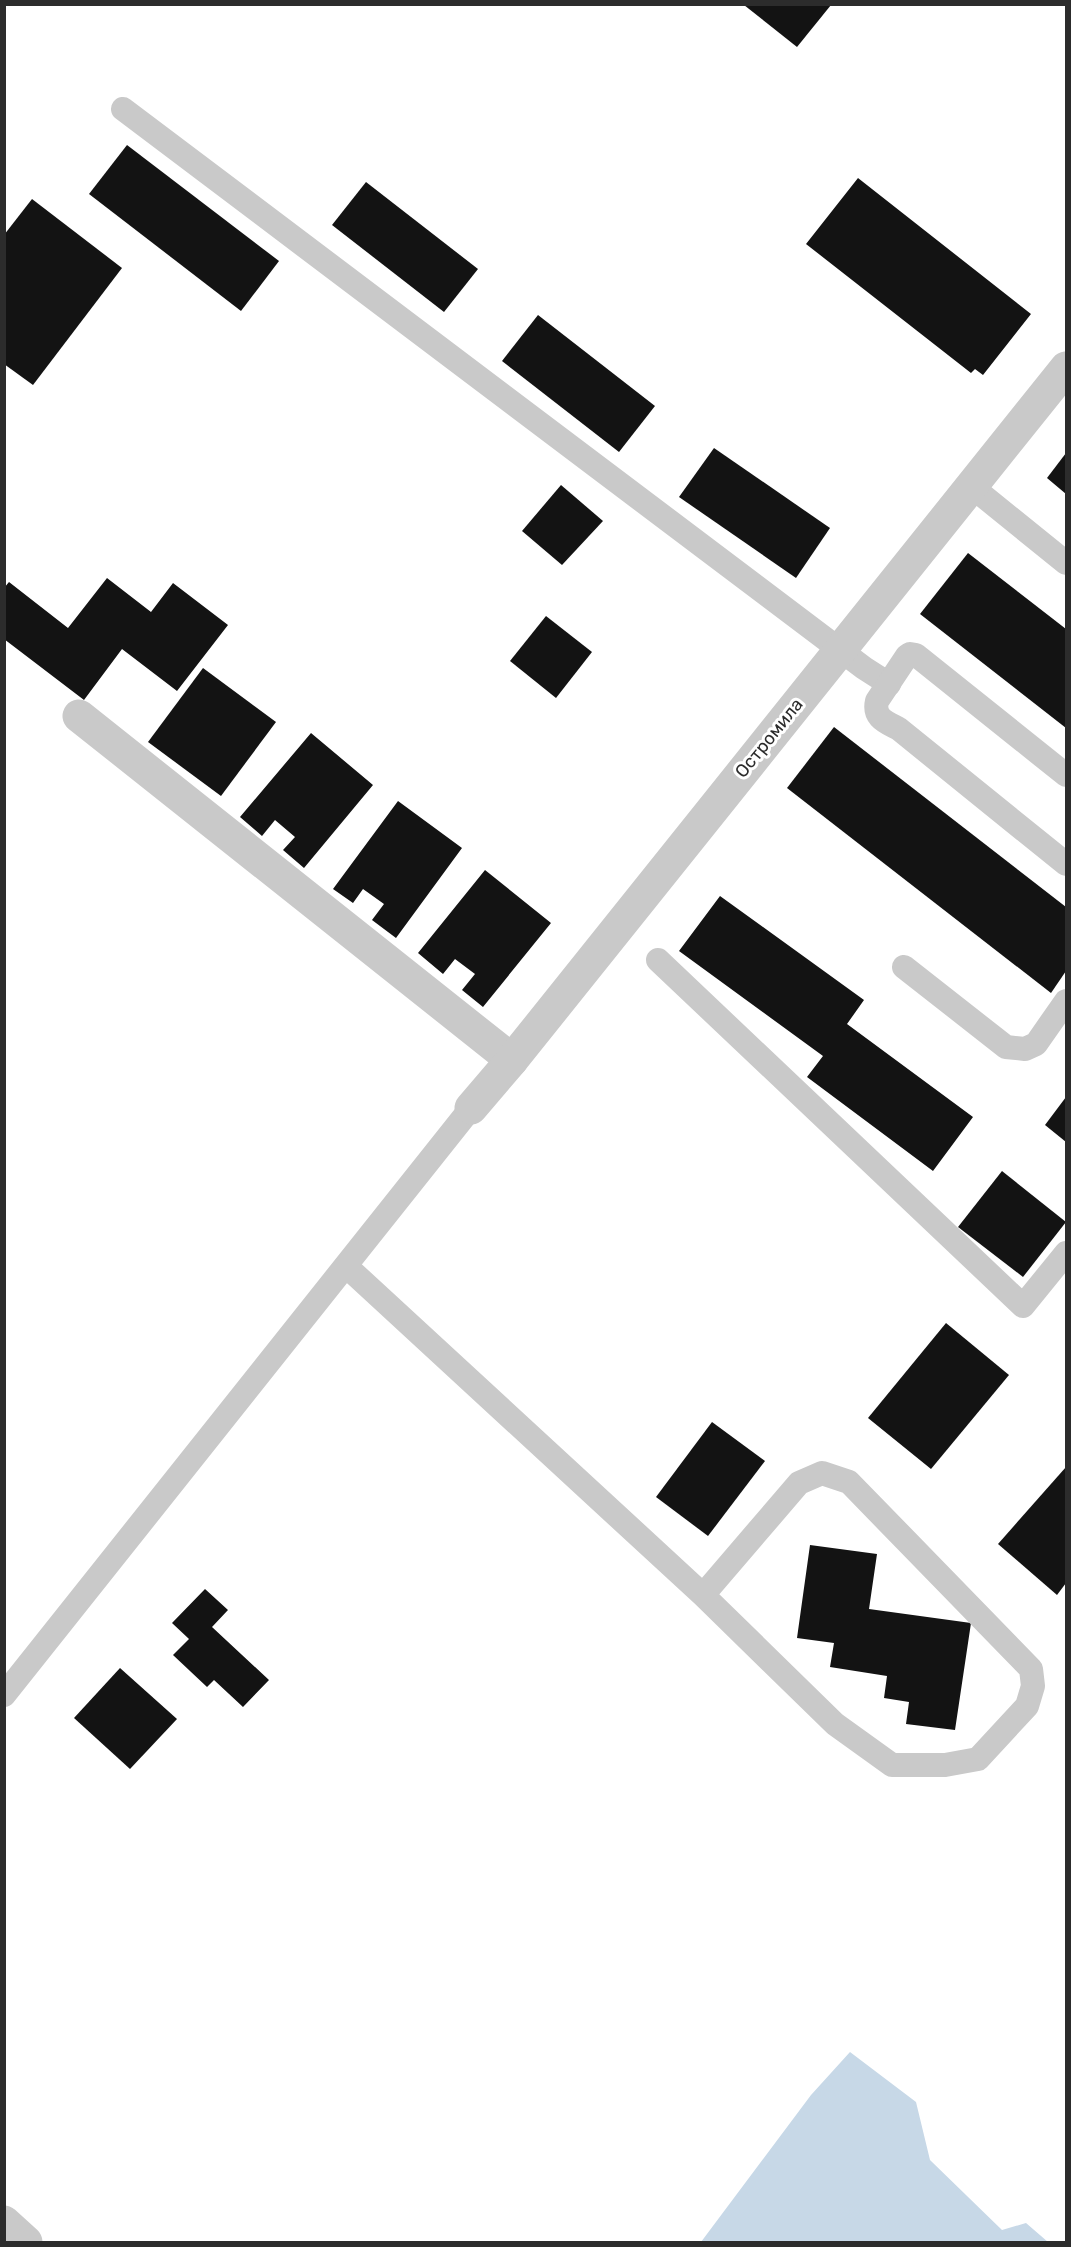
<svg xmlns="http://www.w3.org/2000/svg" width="1071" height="2247" font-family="Rubik,sans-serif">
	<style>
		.water { fill: #c7d8e7 }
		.building { fill: #131313 }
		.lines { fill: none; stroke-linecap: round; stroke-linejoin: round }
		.service { stroke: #c9c9c9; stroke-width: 24 }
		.minor { stroke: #c9c9c9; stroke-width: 33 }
		.labels { text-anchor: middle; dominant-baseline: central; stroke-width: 6; stroke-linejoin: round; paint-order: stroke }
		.street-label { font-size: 18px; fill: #2c2c2c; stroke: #fff }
	</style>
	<rect width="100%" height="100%" fill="#fff"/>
	<polygon class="water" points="850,2052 916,2102 930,2160 1002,2230 1026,2223 1048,2242 701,2242 811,2095"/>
	<g class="building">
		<polygon points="744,5 831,5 797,47"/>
		<polygon points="127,145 279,261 241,311 89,194"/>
		<polygon points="858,178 1031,314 983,375 975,369 971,373 806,244"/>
		<polygon points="366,182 478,269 444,312 332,225"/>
		<polygon points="32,199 122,268 33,385 4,364 4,235"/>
		<polygon points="538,315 655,406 619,452 502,361"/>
		<polygon points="714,448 830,528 796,578 679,497"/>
		<polygon points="1066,453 1066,494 1047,478"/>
		<polygon points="561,485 603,521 562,565 522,531"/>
		<polygon points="968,553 1066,629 1066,728 920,614"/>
		<polygon points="107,578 151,612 173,583 228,625 177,691 122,649 84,700 4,639 4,588 9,582 68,628"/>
		<polygon points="546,616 592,652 556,698 510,661"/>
		<polygon points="203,668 276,722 221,796 148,742"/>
		<polygon points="834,727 1066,907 1066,971 1051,993 787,788"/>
		<polygon points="311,733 373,785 304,868 283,850 295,837 275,820 262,836 240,817"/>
		<polygon points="398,801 462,848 396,938 372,920 384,904 363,889 353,903 333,889"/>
		<polygon points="485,870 551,923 483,1007 462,990 475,974 455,959 443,974 418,953"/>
		<polygon points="720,896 864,1000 847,1024 973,1117 933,1171 807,1077 823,1056 679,951"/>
		<polygon points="1066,1097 1066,1142 1045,1125"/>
		<polygon points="1002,1171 1066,1222 1023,1277 958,1227"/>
		<polygon points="946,1323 1009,1375 931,1469 868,1418"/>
		<polygon points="712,1422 765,1461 708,1536 656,1497"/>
		<polygon points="1066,1467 1066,1583 1057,1595 998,1544"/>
		<polygon points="810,1545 877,1554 869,1609 971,1623 955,1730 906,1724 909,1702 884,1698 887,1676 830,1667 834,1643 797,1638"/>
		<polygon points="205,1589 228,1610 212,1627 269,1680 243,1707 214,1680 207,1687 173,1655 189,1639 172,1623"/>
		<polygon points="120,1668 177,1719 130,1769 74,1718"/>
	</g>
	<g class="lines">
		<g class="service">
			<polyline points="123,109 864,668 889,684"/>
			<polyline points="971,486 1066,563"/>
			<path d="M1066,775L916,655L910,654L907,656L877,701C873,718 886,722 899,729L1066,864"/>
			<polyline points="658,960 1023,1306 1066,1253"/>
			<polyline points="904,967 1006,1047 1025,1049 1036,1044 1066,1001"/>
			<polyline points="346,1266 703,1595 835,1724 892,1765 945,1765 978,1759 1027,1706 1033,1686 1031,1669 849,1482 822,1473 799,1483 703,1595"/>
			<polyline points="4,1695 471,1108"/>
		</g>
		<g class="minor">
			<polyline points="79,716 512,1060"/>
			<polyline points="471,1108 512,1060 1066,368"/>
			<polyline points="4,2222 26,2242"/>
		</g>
	</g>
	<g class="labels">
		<g class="street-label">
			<text transform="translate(769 738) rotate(-51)">Остромила</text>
		</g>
	</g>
	<rect width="1071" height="2247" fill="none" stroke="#2c2c2c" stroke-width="12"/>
</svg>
